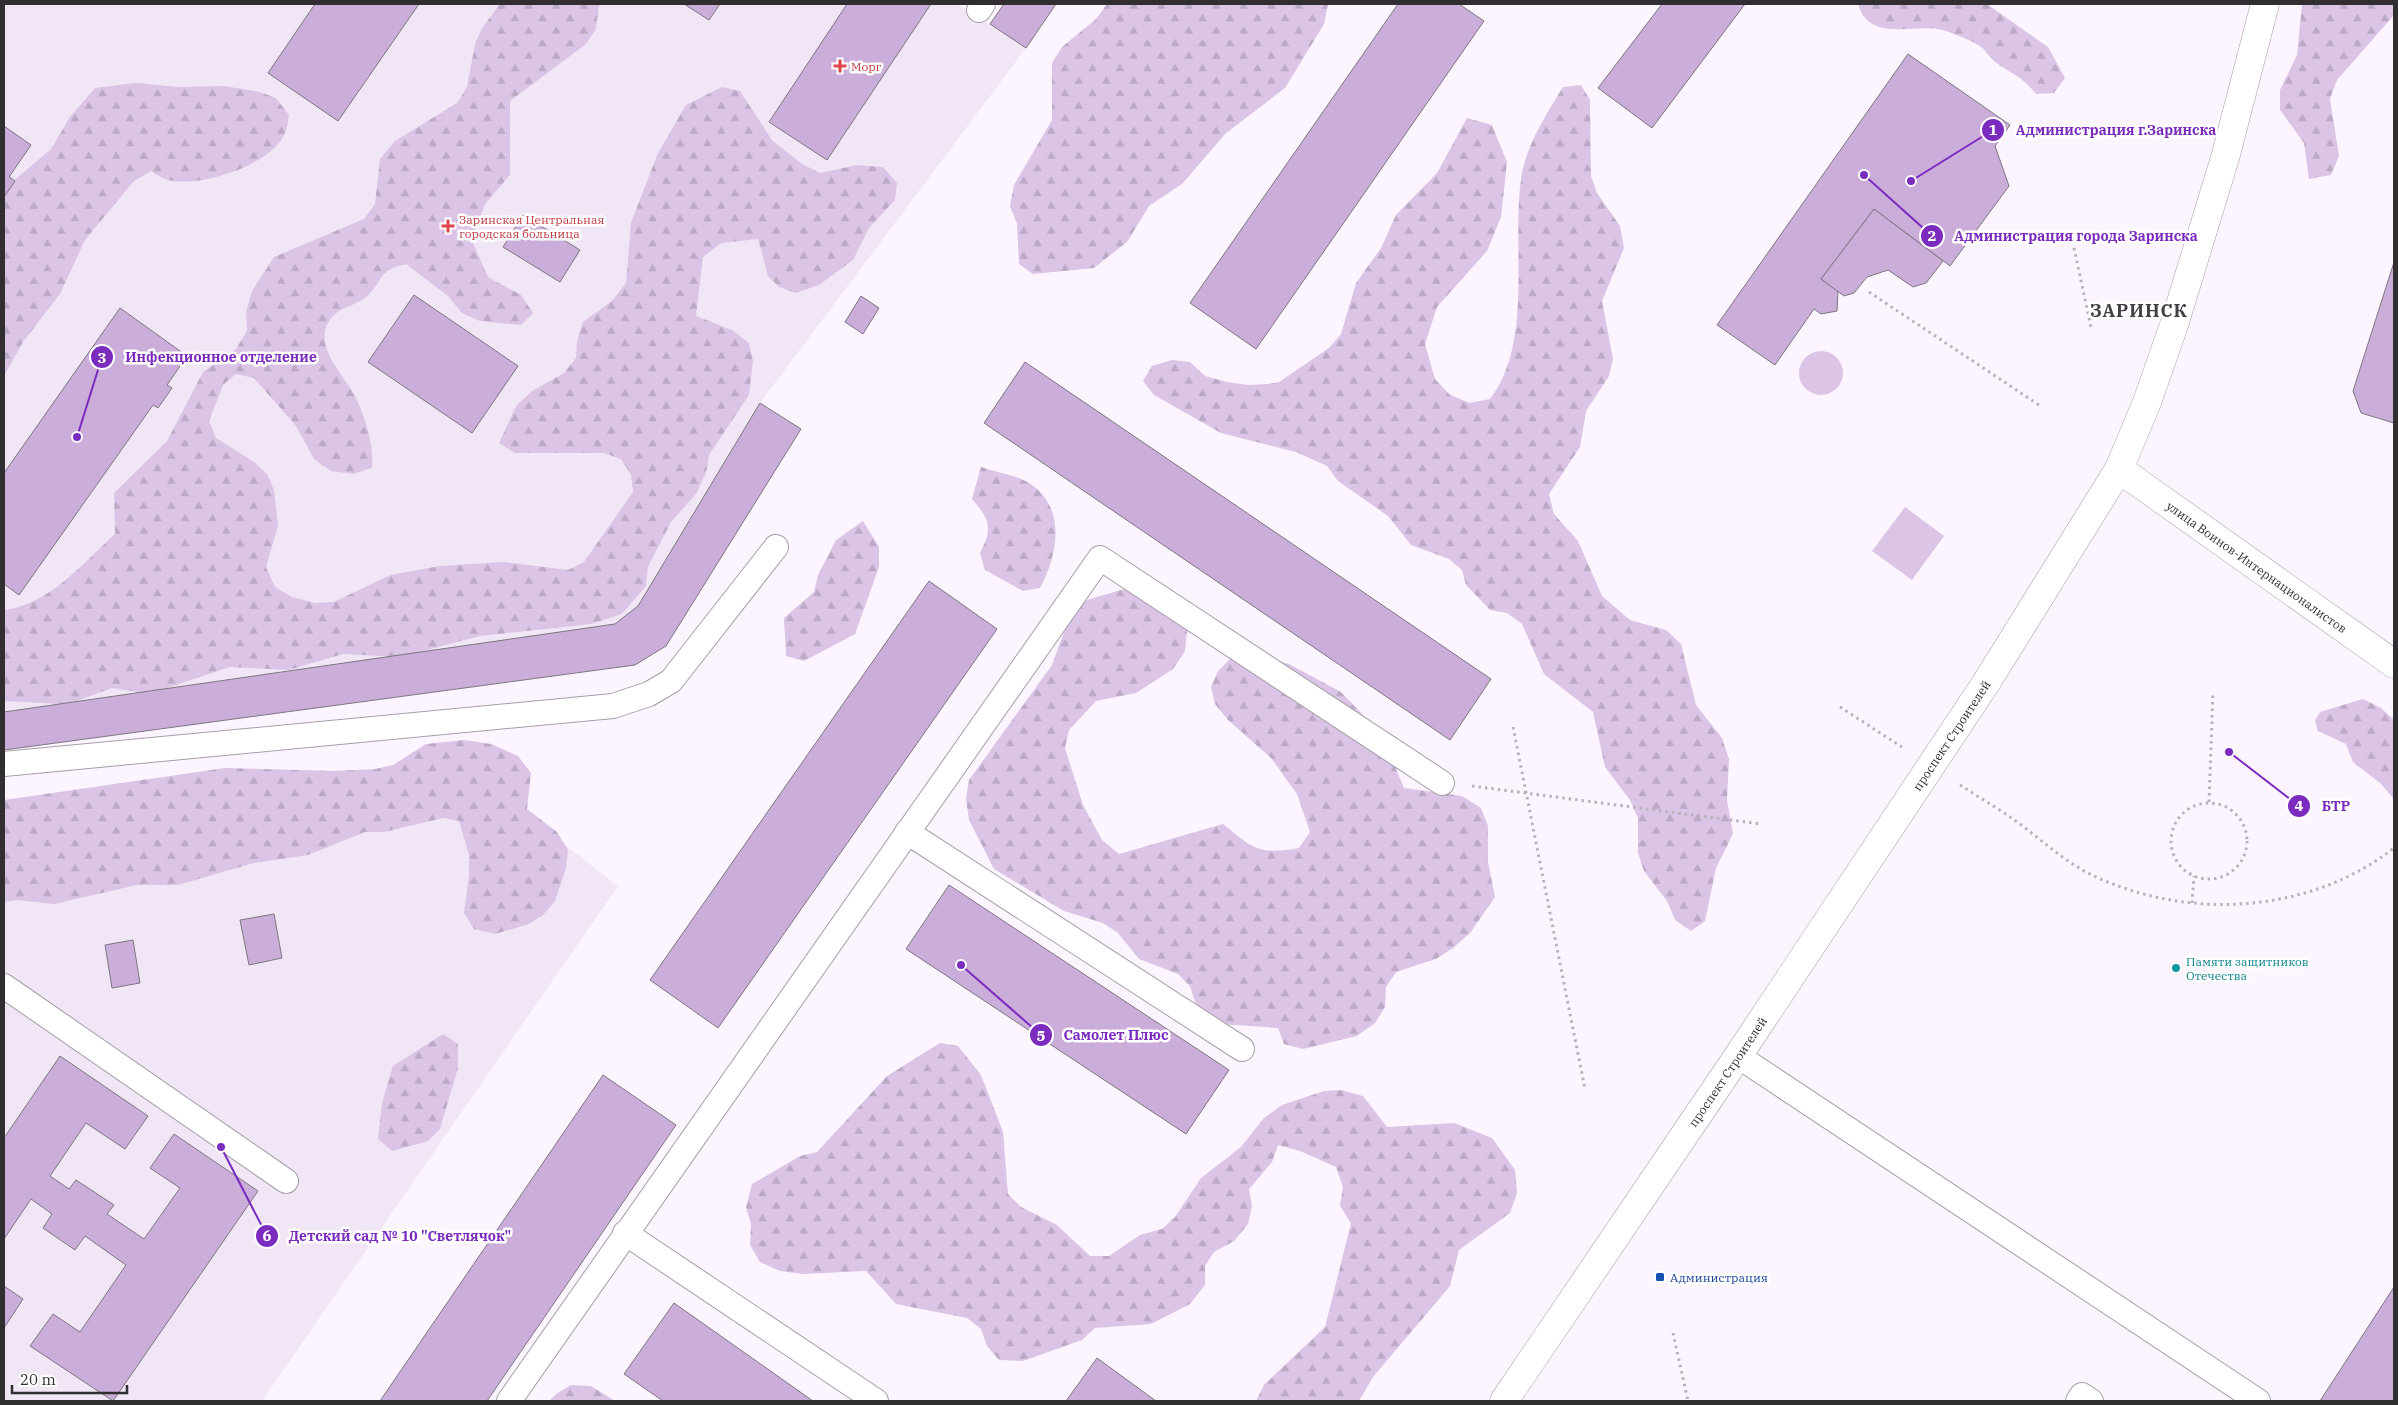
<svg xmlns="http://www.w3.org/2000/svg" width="2398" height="1405" font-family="'IBM Plex Serif',serif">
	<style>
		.built { fill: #f1e6f6 }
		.grass { fill: #dbc4e6 }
		.forest { fill: url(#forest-firs) }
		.building { fill: #cbadd9; stroke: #7c777f }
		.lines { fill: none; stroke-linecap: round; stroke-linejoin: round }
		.service-casing { stroke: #a59ea8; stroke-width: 26 }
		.minor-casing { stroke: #a59ea8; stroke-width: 29 }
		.tertiary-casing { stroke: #a59ea8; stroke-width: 29 }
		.path { stroke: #b7b1b9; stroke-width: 3; stroke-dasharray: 2.5 4; stroke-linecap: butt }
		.service { stroke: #fff; stroke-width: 24 }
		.minor { stroke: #fff; stroke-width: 28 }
		.tertiary { stroke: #fff; stroke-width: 28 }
		.health-dot { fill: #e0444e; stroke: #fff; stroke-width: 2 }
		.culture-dot { fill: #0f9aa8; stroke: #fff; stroke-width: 2 }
		.transit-dot { fill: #1a4fb4; stroke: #fff; stroke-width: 2 }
		.labels { text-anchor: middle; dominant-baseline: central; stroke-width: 5; stroke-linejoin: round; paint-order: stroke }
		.health-label { font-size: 12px; fill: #be3a42; stroke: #fff; text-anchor: start }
		.street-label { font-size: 12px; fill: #312e32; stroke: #fff }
		.culture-label { font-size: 12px; fill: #0d838f; stroke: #fff; text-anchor: start }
		.transit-label { font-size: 12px; fill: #164399; stroke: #fff; text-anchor: start }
		.district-label { font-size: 18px; font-weight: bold; letter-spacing: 1px; fill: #433e46; stroke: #fff }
		.leader { fill: none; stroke: #7b2cbf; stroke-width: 2 }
		.callout-dot { fill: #7b2cbf; stroke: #fff; stroke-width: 2 }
		.mark-label { font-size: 15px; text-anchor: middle; font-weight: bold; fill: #fff }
		.callout-label { font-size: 14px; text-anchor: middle; font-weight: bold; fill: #7b2cbf; stroke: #fff; stroke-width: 5; stroke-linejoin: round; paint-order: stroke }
	</style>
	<defs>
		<pattern id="forest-firs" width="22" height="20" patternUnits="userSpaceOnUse" patternTransform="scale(1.25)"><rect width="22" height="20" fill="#dbc4e6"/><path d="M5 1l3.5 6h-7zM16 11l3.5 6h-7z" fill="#bca9c6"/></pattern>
	</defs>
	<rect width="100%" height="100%" fill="#fcf5ff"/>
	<g class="built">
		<polygon points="4,4 962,4 961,6 1026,48 760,403 638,606 615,624 4,712"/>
		<polygon points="459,763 618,886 262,1401 4,1401 4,893"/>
	</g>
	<g class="grass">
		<circle cx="1821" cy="373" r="22"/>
		<polygon points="1905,507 1944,536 1912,580 1872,551"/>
	</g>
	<g class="forest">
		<path d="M500,4H599L596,29L586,44L510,101V175L485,204L472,241L488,277L521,295L533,313L521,325L480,321L462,313L448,296L406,264C376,271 385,280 366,297C357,305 341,307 333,316C308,343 345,375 356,398C366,420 374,445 372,468L353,474L331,471L314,459L296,426L254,378L236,374L223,385L209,421L216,438L254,462L267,474L274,490L278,526L266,567L275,587L292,597L315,603L334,602L390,575L440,566L504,562L568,570L584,562L633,492L631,475L621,459L604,453H515L499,443L516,406L532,391L564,373L576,358L577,341L583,322L612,301L626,283L631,223L658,153L686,105L722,87L740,91L772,140L802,164L820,173L857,165L883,167L897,183L895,200L869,228L853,260L819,285L796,293L779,287L768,276L758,239L721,243L703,257L696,316L732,330L749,343L753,361L749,395L709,455L706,473L696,494L671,522L648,567L646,586L622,614L591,624L480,636L400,657L343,654L289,670L230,667L149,694L112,688L77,701L60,704L4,701V610C49,605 83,563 115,534L114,493L167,441L203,372L236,349L247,331L246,312L252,291L274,257L364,219L375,204L380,159L395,141L457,103L467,87L475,44L482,28Z"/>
		<polygon points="1107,4 1328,4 1324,24 1285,88 1225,134 1183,183 1149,206 1127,242 1094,268 1033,274 1019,264 1017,224 1010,206 1014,185 1052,120 1052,63 1062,47 1096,19"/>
		<path d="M1858,4H1987L2048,47L2065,78L2054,93L2036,94C2021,75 2011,74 1994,61C1989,57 1986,50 1981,47C1972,40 1956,35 1946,31C1917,21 1870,45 1858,4Z"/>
		<polygon points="2302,4 2394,4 2394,15 2337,80 2330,99 2339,156 2331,175 2309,179 2304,143 2280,110 2280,90 2297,55"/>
		<path d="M135,83L178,87L224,86L260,92L276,98L289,115C288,122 287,131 283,137C267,166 200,188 168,180C163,179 156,174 151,171L134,181L85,240L60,294L23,342L4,376V189L51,149L70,117L95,88Z"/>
		<path d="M1581,85L1590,100L1591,176L1597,193L1620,226L1624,248L1602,301L1613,359L1609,376L1586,411L1580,447L1549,494L1554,514L1578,541L1602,596L1630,620L1666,630L1681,644L1696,705L1722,738L1729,759L1727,800L1733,834L1716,868L1705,921L1691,931L1675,920L1667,901L1644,871L1638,853V818L1630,800L1605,767L1593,712L1544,674L1522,624L1507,613L1490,610L1466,585L1462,570L1449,559L1411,545L1388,516L1338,481L1327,466L1296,452L1221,433L1154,395L1143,381L1152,366L1172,360L1190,362L1205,376L1227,382L1248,385L1268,384L1279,382L1329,348L1341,334L1356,283L1381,248L1396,215L1437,173L1467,118L1492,125L1507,162L1501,217L1487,251L1437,307L1425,344L1435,379L1450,395L1470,403L1490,399C1535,340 1510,242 1522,173C1528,142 1547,113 1563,87Z"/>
		<path d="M981,467C996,472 1016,475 1029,483C1067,507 1058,555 1040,588L1023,591L985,570L980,553C993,528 990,520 972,499Z"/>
		<polygon points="863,521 879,547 879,567 855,634 804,661 786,656 784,618 814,592 818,575 836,540"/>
		<path d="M1131,587H1160L1182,597L1189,613L1185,651L1173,669L1136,693L1096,701L1069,730L1065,748L1083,805L1102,840L1119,854L1223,824C1254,849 1258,855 1299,848L1310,832L1297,794L1271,758L1228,720L1215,704L1211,687L1218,671L1231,658L1249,655L1289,664L1341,692L1382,735L1404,788L1462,796L1481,808L1488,826V862L1495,897L1470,933L1453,948L1436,959L1396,972L1386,987L1385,1007L1375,1023L1357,1036L1303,1049L1284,1044L1278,1028L1220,1024L1205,1018L1195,1002L1190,986L1178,974L1139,959L1118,933L1103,923L1064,911L994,869L969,820L966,799L969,780L1052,665L1072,610L1087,600Z"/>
		<polygon points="2363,699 2381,708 2394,720 2394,799 2380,783 2353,762 2346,744 2318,731 2315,720 2320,712"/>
		<polygon points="464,740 491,744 518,756 531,773 527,809 557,832 568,850 566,868 555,901 543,915 529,924 495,934 474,929 464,913 469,876 469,855 459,821 443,818 384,832 365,832 308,855 254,863 178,885 137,885 54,904 16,900 4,902 4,800 225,768 334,771 375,769 393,765 426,744"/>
		<polygon points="443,1034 458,1044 458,1068 440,1129 428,1141 392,1151 378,1139 382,1103 393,1066"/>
		<polygon points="940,1043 958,1046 981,1075 1003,1132 1008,1194 1021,1207 1057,1225 1090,1256 1109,1256 1140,1235 1162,1229 1175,1217 1201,1178 1241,1147 1263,1119 1282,1105 1324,1091 1341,1090 1363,1096 1387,1127 1454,1123 1492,1138 1515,1170 1517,1193 1510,1213 1459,1250 1450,1286 1373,1377 1359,1401 1256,1401 1264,1385 1325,1327 1351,1223 1340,1206 1343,1187 1336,1167 1300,1151 1278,1145 1272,1162 1249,1189 1252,1206 1248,1224 1234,1241 1214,1252 1205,1266 1205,1285 1190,1304 1151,1324 1095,1328 1082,1340 1023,1361 999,1360 987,1346 981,1329 967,1318 896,1304 866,1271 803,1274 780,1271 760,1262 750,1245 751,1224 746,1207 752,1184 800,1156 817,1152 887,1076"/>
		<polygon points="571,1385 591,1386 615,1401 549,1401 556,1394"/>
	</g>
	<g class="building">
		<polygon points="315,4 419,4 338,121 268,73"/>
		<polygon points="684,4 720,4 709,20"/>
		<polygon points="847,4 931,4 827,160 769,122"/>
		<polygon points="1004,4 1056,4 1026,48 990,24"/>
		<polygon points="1398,4 1459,4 1484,21 1256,349 1190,303"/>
		<polygon points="1662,4 1745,4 1652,128 1598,88"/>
		<polygon points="1908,54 2010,125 1995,146 2009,186 1950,266 1874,209 1821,279 1838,291 1837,311 1821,314 1814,309 1775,365 1717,325"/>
		<polygon points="4,126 31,145 9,177 15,181 4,197"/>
		<polygon points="1874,209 1943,261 1926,283 1913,287 1888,270 1867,277 1854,293 1844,296 1821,279"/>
		<polygon points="523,215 580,250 560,282 503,247"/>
		<polygon points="2394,262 2394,423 2361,413 2353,391"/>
		<polygon points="414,295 518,366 472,433 368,362"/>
		<polygon points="861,296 879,308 863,334 845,322"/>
		<polygon points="120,308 187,356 167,385 172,388 158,408 153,405 19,595 4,584 4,473"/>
		<polygon points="1025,362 1491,679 1450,740 984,423"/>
		<polygon points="760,403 801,429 666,646 635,665 4,750 4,712 615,624 638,606"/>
		<polygon points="929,581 997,629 718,1028 650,980"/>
		<polygon points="949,885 1229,1070 1186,1134 906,949"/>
		<polygon points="274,914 282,958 249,965 240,920"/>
		<polygon points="133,940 140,983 112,988 105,945"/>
		<polygon points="60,1056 148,1116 125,1149 86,1123 50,1176 69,1189 76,1180 114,1205 107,1214 144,1239 180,1188 150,1168 174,1134 258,1191 113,1401 30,1346 53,1314 80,1332 126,1265 85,1236 75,1250 43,1228 52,1214 31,1199 4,1239 4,1138"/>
		<polygon points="603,1075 676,1125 487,1401 380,1401"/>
		<polygon points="4,1286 23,1299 4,1328"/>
		<polygon points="2394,1287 2394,1401 2320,1401"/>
		<polygon points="674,1303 813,1401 663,1401 624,1374"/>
		<polygon points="1097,1358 1156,1401 1066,1401"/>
	</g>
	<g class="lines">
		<defs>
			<g id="service">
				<polyline points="979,10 983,4"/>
				<polyline points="4,764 613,706 649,694 671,681 776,547"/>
				<polyline points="907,832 1242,1049"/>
				<polyline points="4,986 286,1181"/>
				<polyline points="1738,1056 2258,1401"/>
				<polyline points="625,1233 876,1401"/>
				<polyline points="509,1401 1100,558 1442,783"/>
				<polyline points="2078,1401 2082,1395 2091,1401"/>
			</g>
			<g id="minor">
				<path id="s1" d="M2119,469L2394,664"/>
			</g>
			<g id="tertiary">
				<path id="s2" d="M1504,1401L1738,1056L1986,683L2119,469L2147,402L2174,325L2225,158L2265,4"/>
			</g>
		</defs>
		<use href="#service" class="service-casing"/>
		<use href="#minor" class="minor-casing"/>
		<use href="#tertiary" class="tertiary-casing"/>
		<g class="path">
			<polyline points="2074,248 2091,327"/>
			<polyline points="1869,292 2039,405"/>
			<polyline points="1840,707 1902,747"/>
			<polyline points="1513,727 1585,1089"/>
			<path d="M1960,785C1980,798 2001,810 2020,824C2044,842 2065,862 2092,875C2188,921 2309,914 2394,848"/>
			<polyline points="1472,786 1761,824"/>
			<polyline points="2209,802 2213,692"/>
			<circle cx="2209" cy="841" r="38"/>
			<polyline points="2192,903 2194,876"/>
			<polyline points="1673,1333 1688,1401"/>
		</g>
		<use href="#service" class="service"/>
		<use href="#minor" class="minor"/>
		<use href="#tertiary" class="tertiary"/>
	</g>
	<g class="health-dot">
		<path d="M837.5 58.5h5v5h5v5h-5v5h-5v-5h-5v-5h5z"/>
		<path d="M445.5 218.5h5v5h5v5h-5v5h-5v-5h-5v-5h5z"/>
	</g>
	<circle class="culture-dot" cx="2176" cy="968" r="5"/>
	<rect class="transit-dot" x="1655" y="1272" width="10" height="10" rx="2.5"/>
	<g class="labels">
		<g class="health-label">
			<text x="851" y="66">Морг</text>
			<text x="459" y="219">Заринская Центральная<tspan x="459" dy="14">городская больница</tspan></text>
		</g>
		<g class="street-label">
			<text stroke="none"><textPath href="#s1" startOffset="169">улица Воинов-Интернационалистов</textPath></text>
			<text stroke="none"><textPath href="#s2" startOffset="802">проспект Строителей</textPath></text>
			<text stroke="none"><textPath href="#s2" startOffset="398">проспект Строителей</textPath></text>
		</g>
		<g class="culture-label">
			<text x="2186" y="961">Памяти защитников<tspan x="2186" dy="14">Отечества</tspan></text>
		</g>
		<g class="transit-label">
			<text x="1670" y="1277">Администрация</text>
		</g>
		<g class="district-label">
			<text x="2139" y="310">ЗАРИНСК</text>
		</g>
	</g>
	<path class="leader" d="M1911 181L1993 130M1864 175L1932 236M77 437L102 357M2229 752L2299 806M961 965L1041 1035M221 1147L267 1236"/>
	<g class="callout-dot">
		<circle cx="1911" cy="181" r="5"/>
		<circle cx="1864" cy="175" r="5"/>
		<circle cx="77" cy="437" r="5"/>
		<circle cx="2229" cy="752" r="5"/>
		<circle cx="961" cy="965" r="5"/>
		<circle cx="221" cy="1147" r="5"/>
		<circle cx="1993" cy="130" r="12"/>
		<circle cx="1932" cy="236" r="12"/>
		<circle cx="102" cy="357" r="12"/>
		<circle cx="2299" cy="806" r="12"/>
		<circle cx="1041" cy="1035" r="12"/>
		<circle cx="267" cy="1236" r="12"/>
	</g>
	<g class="mark-label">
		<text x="1993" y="135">1</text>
		<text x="1932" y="241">2</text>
		<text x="102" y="363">3</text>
		<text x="2299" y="811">4</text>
		<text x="1041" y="1041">5</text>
		<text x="267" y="1241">6</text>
	</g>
	<g class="callout-label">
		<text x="2116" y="135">Администрация г.Заринска</text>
		<text x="2076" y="241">Администрация города Заринска</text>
		<text x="221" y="362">Инфекционное отделение</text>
		<text x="2336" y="811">БТР</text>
		<text x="1116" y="1040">Самолет Плюс</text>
		<text x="400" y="1241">Детский сад № 10 "Светлячок"</text>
	</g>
	<rect width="2398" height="1405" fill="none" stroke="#312e32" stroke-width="10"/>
	<path d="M12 1385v8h115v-8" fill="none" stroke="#312e32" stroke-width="2.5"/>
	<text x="20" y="1385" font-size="15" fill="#312e32" stroke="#ffffff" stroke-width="4" paint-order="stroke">20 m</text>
</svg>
